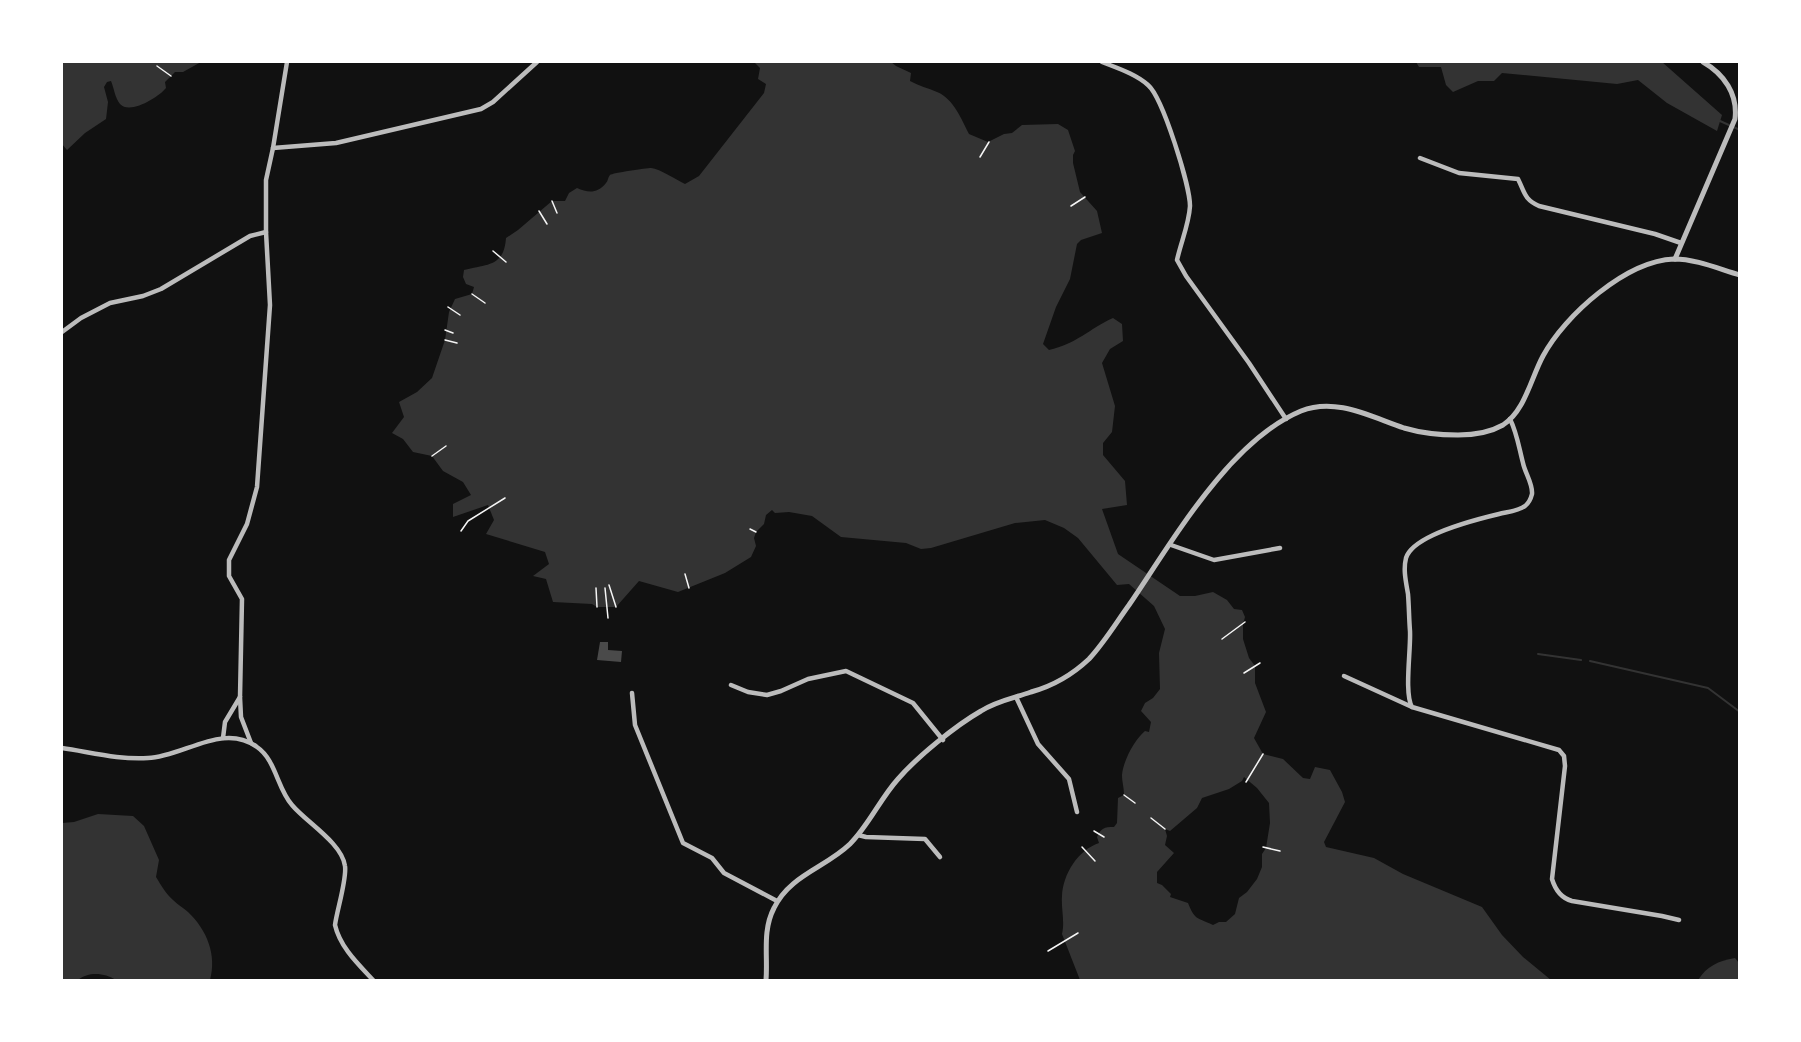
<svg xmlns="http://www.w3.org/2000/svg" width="1801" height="1042" font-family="Montserrat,sans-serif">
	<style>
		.water { fill: #333; fill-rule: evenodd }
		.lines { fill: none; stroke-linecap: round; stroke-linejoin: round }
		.stream { stroke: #333; stroke-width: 2 }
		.building { fill: #4a4a4a }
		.path { stroke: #f5f5f5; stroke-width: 1.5 }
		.minor { stroke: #bcbcbc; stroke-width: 4.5 }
		.tertiary { stroke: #bcbcbc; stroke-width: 5 }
	</style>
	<rect width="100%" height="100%" fill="#111"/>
	<g class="water">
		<path d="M62,62H201L183,72H175L165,82L166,88C159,97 130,115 120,104C115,98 114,88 111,81L107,82L104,87L108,102L106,119L85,133L67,150L62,144Z"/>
		<path d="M754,62H891L896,66L911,73L910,81C919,86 928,88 937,92C953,98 962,120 969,134L988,142L1004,134L1012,133L1022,125L1058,124L1068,130L1075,151L1073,155V163L1080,192L1097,211L1102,233L1081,240L1077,244L1070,279L1056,307L1043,344L1049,350C1076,344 1089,329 1113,318L1122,324L1123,341L1110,349L1102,363L1115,406L1112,432L1103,443V455L1125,481L1127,505L1102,509L1118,554L1180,596H1195L1213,592L1227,600L1234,609L1242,610L1245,617L1243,624V639L1249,658L1255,666V683L1266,712L1254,738L1263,754L1283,759L1303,778L1310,779L1315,767L1330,770L1342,792L1345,802L1324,842L1326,847L1374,858L1403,874L1482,907L1502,935L1523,957L1551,980H1080L1062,934C1065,921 1061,909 1062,896C1063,874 1078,850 1099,843L1097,837C1101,828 1104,827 1114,827L1117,823L1118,798L1124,795C1124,787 1122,782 1122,775C1123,761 1135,739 1145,731L1149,732L1151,722L1141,711L1145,703L1153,698L1160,689L1159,653L1165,629L1154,606L1129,584L1117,585L1078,538L1064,528L1045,520L1015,523L931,548L921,549L906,543L841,537L812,516L789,512L775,513L772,510L766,515L764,524L756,532L754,538L756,546L751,557L725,573L678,592L639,581L616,607H597L592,604L553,602L546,579L533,576L549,564L545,552L486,534L494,520L488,505L453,517V504L471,495L463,482L443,471L432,456L413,452L403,439L392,433L404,417L399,402L417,392L432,378L445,340L449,312L455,299L472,294L474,287L466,284L463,277L464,270C489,264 504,266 506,238L518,230L552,201H565L569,193L577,188C588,193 597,194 606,183C608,181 608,177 610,175C612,173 647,168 651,168C660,169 677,180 685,184L699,176L764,93L766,84L758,79L760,68ZM1244,777L1257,788L1269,803L1270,823L1266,848L1262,854V867L1257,879L1247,892L1239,898L1235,914L1226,922H1219L1213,925C1196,917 1195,920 1188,903L1170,897L1171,894L1162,885L1157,883V872L1174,853L1165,845L1167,836L1165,829L1170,831L1197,808L1202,798L1229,789L1242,781Z"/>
		<polygon points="1416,62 1662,62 1722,115 1717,131 1667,103 1638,80 1617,84 1502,73 1494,81 1478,81 1453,92 1446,85 1441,67 1419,67"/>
		<path d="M98,814L133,816L144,826L159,860L156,877C161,885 166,894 173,900C178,905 184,908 188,912C207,930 217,955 210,980H116C105,973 89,971 78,980H62V823L74,822Z"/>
		<path d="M1735,958L1739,963V980H1698C1707,966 1718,961 1735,958Z"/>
	</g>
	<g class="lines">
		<g class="stream">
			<polyline points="1720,121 1740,130"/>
			<polyline points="1538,654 1581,660"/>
			<polyline points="1590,661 1708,688 1740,712"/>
		</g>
	</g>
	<polygon class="building" points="600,642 608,642 608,650 622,651 621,662 597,660"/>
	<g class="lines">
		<g class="path">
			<polyline points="157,66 171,76"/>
			<polyline points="980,157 989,142"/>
			<polyline points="552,201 557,213"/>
			<polyline points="1071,206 1085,197"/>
			<polyline points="539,211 547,224"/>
			<polyline points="493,251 506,262"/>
			<polyline points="472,294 485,303"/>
			<polyline points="448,307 460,315"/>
			<polyline points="445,330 453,333"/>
			<polyline points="445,340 457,343"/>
			<polyline points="432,456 446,446"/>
			<polyline points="750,529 756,532"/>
			<polyline points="461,531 468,521 505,498"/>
			<polyline points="685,574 689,588"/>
			<polyline points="609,585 616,607"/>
			<polyline points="596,588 597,607"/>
			<polyline points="605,588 608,618"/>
			<polyline points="1222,639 1245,622"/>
			<polyline points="1244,673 1260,663"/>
			<polyline points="1246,782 1263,754"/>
			<polyline points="1124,795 1135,803"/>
			<polyline points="1151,818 1165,829"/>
			<polyline points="1094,831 1104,837"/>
			<polyline points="1082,847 1095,861"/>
			<polyline points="1263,847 1280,851"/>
			<polyline points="1048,951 1078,933"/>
		</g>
		<g class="minor">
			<path d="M1102,62C1117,68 1136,74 1148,85C1163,98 1190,186 1190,206C1189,224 1181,242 1177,260L1186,276L1249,363L1286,419"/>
			<polyline points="273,148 336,143 481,109 493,102 537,62"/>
			<path d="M1420,158L1459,173L1518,179C1525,193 1524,199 1539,206L1655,234L1681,243"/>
			<polyline points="62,332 81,318 110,303 143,296 161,289 250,236 266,232"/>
			<path d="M1510,419C1517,433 1519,448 1523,463C1525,473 1533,484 1532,494C1531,498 1529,503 1525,506C1519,511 1507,512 1499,514C1478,519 1413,535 1406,558C1403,570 1406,582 1408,594C1409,606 1409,619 1410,631C1411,650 1404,693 1412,707L1559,750L1564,756L1565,766L1552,879C1555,889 1561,898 1572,901L1662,916L1679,920"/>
			<polyline points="1171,545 1214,560 1280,548"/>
			<polyline points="1344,676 1412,707"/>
			<polyline points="731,685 748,692 767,695 781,691 808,679 846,671 913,703 943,740"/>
			<polyline points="632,693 635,725 683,843 712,858 724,873 777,901"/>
			<polyline points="1016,697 1038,744 1069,779 1077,812"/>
			<polyline points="223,738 225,722 240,697"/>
			<polyline points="251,743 241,717 240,697 242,599 229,576 229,560 247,524 257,487 270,305 266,232 266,180 273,148 287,62"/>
			<path d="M62,748C90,752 119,760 148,758C183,757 223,722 257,747C276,760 277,788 292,805C306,822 342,843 345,866C347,879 337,910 335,925C340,947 358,964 373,980"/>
			<polyline points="858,835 866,837 925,839 940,857"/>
		</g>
		<g class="tertiary">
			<path d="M1675,259L1735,119C1738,94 1724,74 1703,62"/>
			<path d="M766,980C768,956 762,931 774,908C790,875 825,868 850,844C869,825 880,799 898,779C917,757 955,726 981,711C996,701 1014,698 1031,692C1053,686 1072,675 1089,659C1104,643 1116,623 1129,605C1172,542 1229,441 1301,411C1336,397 1371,417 1404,428C1421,433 1440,435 1458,435C1473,435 1489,433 1503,425C1525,411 1531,378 1543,356C1565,315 1626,261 1674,259C1696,259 1719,269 1740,275"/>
		</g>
	</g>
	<rect width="1801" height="1042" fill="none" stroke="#ffffff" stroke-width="126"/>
</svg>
